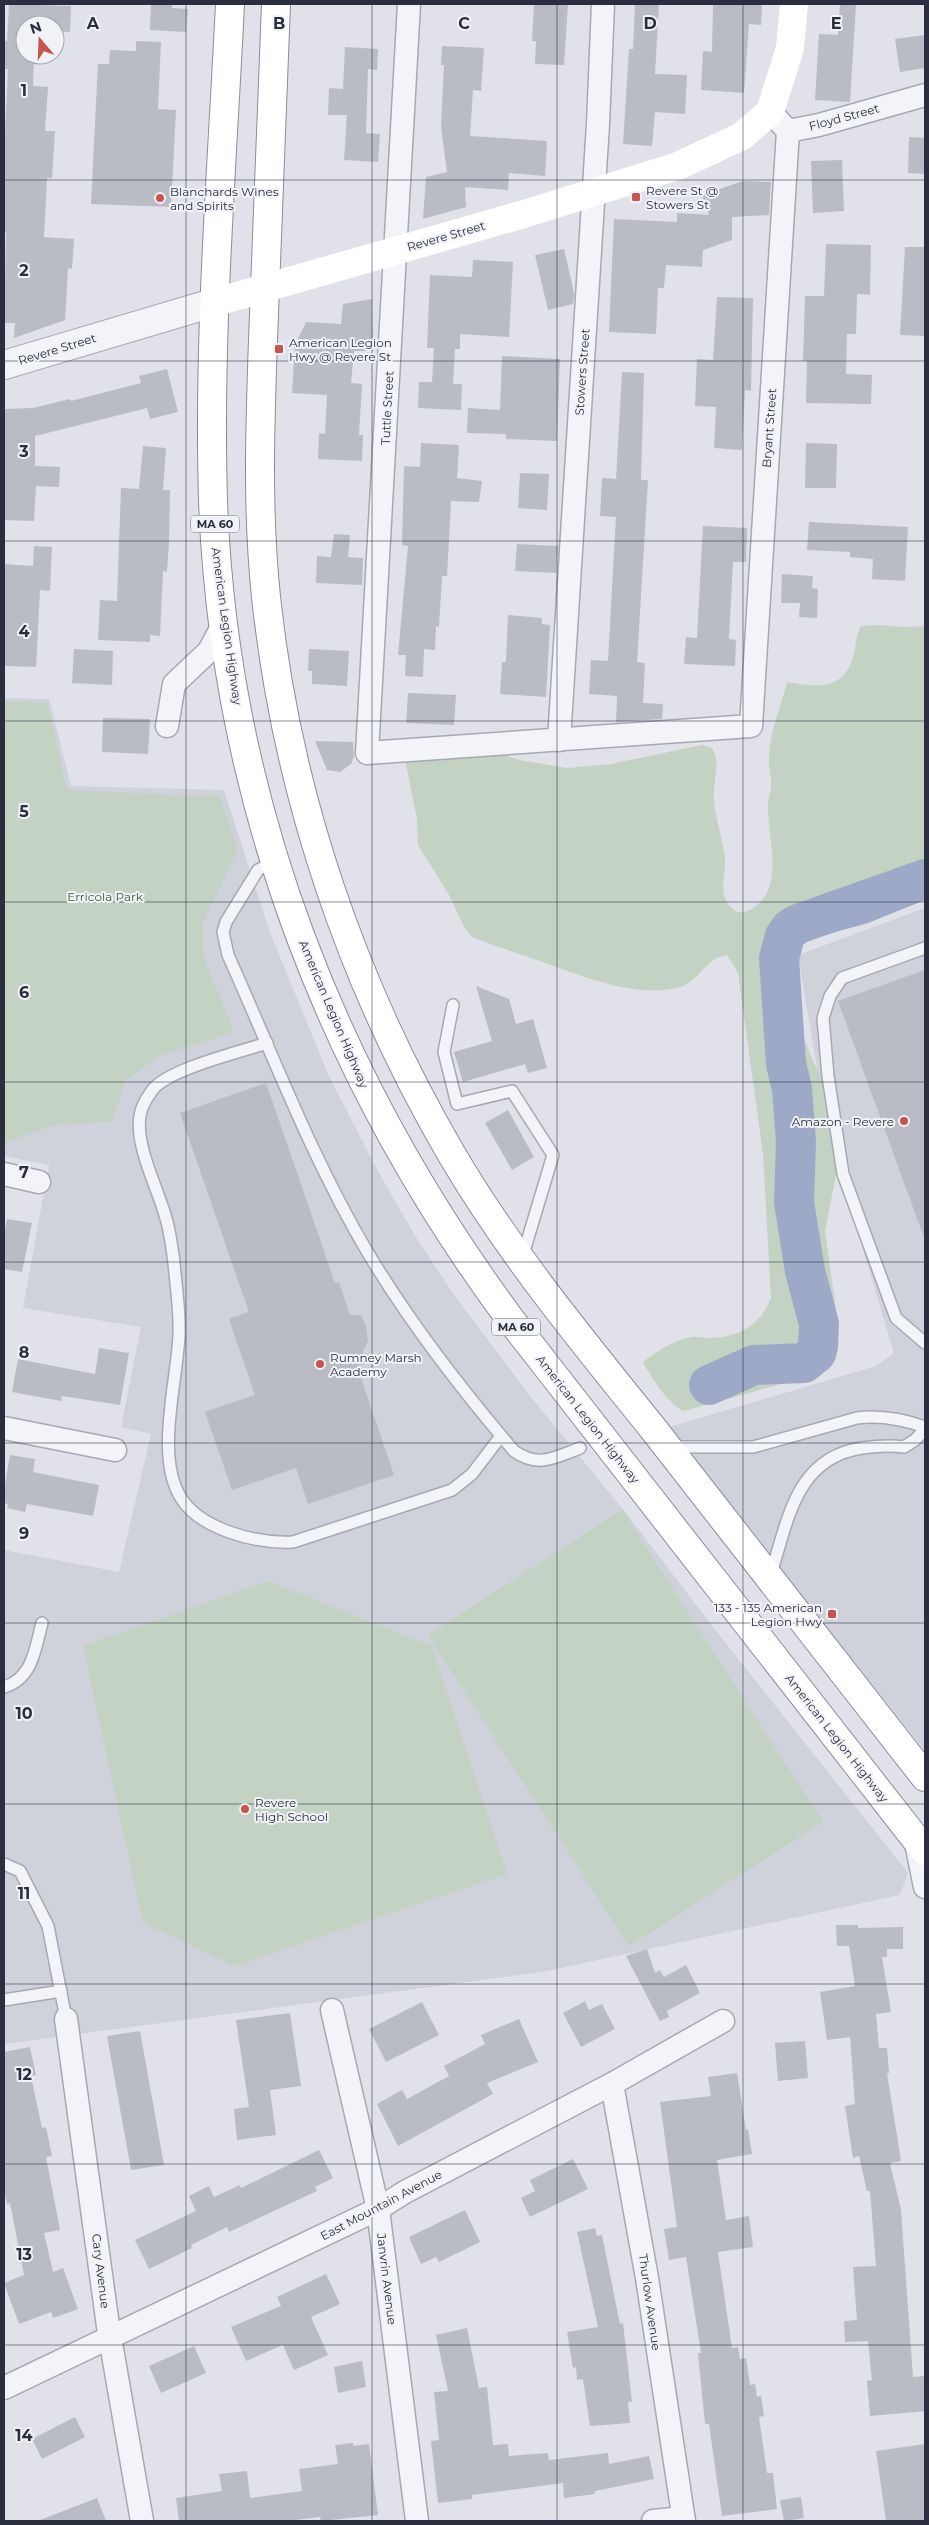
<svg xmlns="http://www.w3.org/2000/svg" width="929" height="2525" font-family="Montserrat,sans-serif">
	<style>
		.built { fill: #cfd1db }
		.green { fill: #c3d2c3 }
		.water { fill: #9ea9c7 }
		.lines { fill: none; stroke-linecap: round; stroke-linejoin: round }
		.river { stroke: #9ea9c7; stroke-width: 40 }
		.building { fill: #b9bbc5 }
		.service-casing { stroke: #a6a8b3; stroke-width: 14 }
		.minor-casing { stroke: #a6a8b3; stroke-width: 25 }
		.tertiary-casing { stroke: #a6a8b3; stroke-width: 30 }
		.trunk-casing { stroke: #898d9e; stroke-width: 30 }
		.service { stroke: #f3f4f7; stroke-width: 11 }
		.minor { stroke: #f3f4f7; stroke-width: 22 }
		.tertiary { stroke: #f3f4f7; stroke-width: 28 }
		.secondary { stroke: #fff; stroke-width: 28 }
		.trunk { stroke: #fff; stroke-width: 28 }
		.grid { fill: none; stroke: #2a2e3f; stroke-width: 1; stroke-opacity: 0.55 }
		.poi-dot { fill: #c6554e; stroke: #f0f2f6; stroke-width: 2 }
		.labels { text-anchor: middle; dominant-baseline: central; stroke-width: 4; stroke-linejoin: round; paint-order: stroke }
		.shield { fill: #f0f2f6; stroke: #656976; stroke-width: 1 }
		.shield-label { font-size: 11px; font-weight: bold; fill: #2a2e3f }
		.street-label { font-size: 12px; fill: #2a2e3f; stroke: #f0f2f6 }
		.poi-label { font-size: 12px; fill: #2a2e3f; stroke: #f0f2f6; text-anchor: start }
		.park-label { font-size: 12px; fill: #395a39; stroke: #f0f2f6 }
		.grid-label { font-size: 16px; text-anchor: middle; font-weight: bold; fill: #2a2e3f; stroke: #f0f2f6; stroke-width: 4; stroke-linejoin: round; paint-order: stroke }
	</style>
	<rect width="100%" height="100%" fill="#e1e2e9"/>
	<g class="built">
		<polygon points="4,698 49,699 71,786 224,790 269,930 328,1074 374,1164 414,1234 454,1295 534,1401 626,1513 713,1627 908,1873 900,1895 542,1972 4,2044 4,1550 119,1572 151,1434 121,1427 141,1327 23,1308 49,1165 4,1156"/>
		<polygon points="925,908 925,1751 666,1428 876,1366 894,1353 828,1134 798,955"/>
	</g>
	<g class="green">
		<path d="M879,625L903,627L925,626V863C900,873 874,885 848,895C832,901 826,890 809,907L794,908L787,929L800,945L791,962V1002L794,1016L827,1093L838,1165L825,1231L838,1325L837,1350L836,1359L829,1369L817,1374L684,1411C668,1404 651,1377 643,1362C654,1353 673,1341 687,1338C696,1335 702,1338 710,1338C739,1338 761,1324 771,1298L763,1154L738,973L727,955C705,958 698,983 678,988C631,998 580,975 537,960C515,952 493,946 472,937L464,927L448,893L418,845L417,819L405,760L500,753L519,760L567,768L611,764L702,745L712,748C722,764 712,781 714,799C715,819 723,839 725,859C726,875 718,893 730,906C735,913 743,914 750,910C786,890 768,841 768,808C767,801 771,793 771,786C772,776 768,766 769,756C770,731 781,707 787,682C822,688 847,690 855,649C856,640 857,634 861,626Z"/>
		<polygon points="4,702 47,702 67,790 220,797 238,849 203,922 203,956 234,1032 159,1056 126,1080 112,1121 49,1126 7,1142 4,1142"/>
		<polygon points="622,1510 823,1822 629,1946 428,1635"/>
		<polygon points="268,1581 432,1646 507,1874 235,1966 143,1923 83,1646"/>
	</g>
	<path class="water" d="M925,863V900L868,923L810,939L800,945L787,929L785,922L794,908L809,907C826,890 832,901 848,895C874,885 900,873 925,863Z"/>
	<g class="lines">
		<polyline class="river" points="709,1385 754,1365 804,1363 816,1353 818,1346 819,1324 805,1271 794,1202 796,1142 792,1089 786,1064 779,958 785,936 790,929 798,924 925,879"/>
	</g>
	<g class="building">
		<polygon points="9,4 71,6 70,32 55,31 55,25 25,25 25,55 34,55 33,86 48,87 45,131 55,131 52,178 47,178 44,237 74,239 72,269 68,268 65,320 14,338 15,323 4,323 6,232 4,232 4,151 8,69 4,69 4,41 7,41"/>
		<polygon points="151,4 172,4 172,8 188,9 186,32 150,30"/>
		<polygon points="534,4 568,4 564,65 535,64 536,41 532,41"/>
		<polygon points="635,4 659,4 655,74 687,75 685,114 655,112 652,146 623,144 629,49 633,49"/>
		<polygon points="713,4 762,4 761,25 749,24 744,93 701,90 703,51 712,52"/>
		<polygon points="840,4 856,4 850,102 815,100 819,34 838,35"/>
		<polygon points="925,35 925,68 900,72 895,39"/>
		<polygon points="136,41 161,42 158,109 176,110 171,207 91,204 98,64 109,64 110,50 136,51"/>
		<polygon points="442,46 484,48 481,91 473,90 470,136 547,141 545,176 509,173 508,190 465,187 466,207 423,219 426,177 447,172 441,127 444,65 441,65"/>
		<polygon points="345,47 378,49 377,70 368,69 366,133 380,134 378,162 344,160 347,115 328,115 329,88 343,89"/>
		<polygon points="909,137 925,138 925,174 908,173"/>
		<polygon points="842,160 844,211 813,213 811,161"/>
		<polygon points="743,181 771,182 769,215 732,217 732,240 703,250 702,267 666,265 664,288 658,288 656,334 609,332 614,219 677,222 677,213 709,215 702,195"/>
		<polygon points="826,244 871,245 870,295 857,294 856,334 847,334 846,374 872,375 871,404 806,403 807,361 803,361 805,296 824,296"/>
		<polygon points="905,247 925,247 925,336 900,335"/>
		<polygon points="564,249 574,293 573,304 548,310 535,255"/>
		<polygon points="473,260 513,262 509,337 460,334 460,349 455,349 453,384 462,384 461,410 418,408 419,382 432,382 434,348 427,348 430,275 472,277"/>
		<polygon points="717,297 753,298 751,391 745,390 742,450 714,448 716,407 695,406 697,359 713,360"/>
		<polygon points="372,299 373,351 354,351 351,383 362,384 359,435 363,435 362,461 318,459 319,433 325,434 327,395 292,393 295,345 306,322 341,324 343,304"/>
		<polygon points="502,356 560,359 557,441 506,439 506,434 467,433 468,408 500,410"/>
		<polygon points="167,369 178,412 150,419 147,408 35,436 35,466 60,467 59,487 36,486 34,521 4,520 4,409 33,408 70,399 71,401 141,383 139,376"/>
		<polygon points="622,372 644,373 641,480 648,480 637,662 645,663 643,703 663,704 662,719 616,722 617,696 589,694 591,660 608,661 616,517 600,516 602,478 616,479"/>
		<polygon points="421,443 459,445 457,478 482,481 479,502 451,501 447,576 442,576 439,627 436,626 435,650 424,649 423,677 405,676 406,655 398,655 408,546 402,545 404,466 420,467"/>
		<polygon points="806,443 837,444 836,488 805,488"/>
		<polygon points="143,446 166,448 163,490 170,490 169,542 167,572 163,571 160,636 150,635 150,642 98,640 100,600 117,601 121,488 139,489"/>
		<polygon points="520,473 549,474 547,510 518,508"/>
		<polygon points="809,522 908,527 905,581 872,579 873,559 850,557 850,552 807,550"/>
		<polygon points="703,526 747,528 746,562 733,562 729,639 736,640 735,666 684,664 686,637 697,638"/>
		<polygon points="334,534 350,535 348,557 363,558 362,585 316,583 317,556 331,557"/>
		<polygon points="517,544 558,546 556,573 515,571"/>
		<polygon points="34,546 52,547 50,591 40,590 36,667 4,666 4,564 33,566"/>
		<polygon points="782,574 813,576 812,588 818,589 817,618 799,617 800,603 781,603"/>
		<polygon points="508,615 542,618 542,624 550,625 546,697 500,694 502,662 506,662"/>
		<polygon points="74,649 113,651 112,685 72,683"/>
		<polygon points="309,649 349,651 347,686 312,684 312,671 308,671"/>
		<polygon points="408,693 456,695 454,725 406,723"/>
		<polygon points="103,718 150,719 148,754 102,752"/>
		<polygon points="315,741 353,742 354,756 351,764 340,772 327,770"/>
		<polygon points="925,970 925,1234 923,1235 838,1001"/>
		<polygon points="476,986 509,999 516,1024 533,1019 547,1068 528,1073 525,1064 463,1082 454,1052 492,1041"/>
		<polygon points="266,1083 335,1283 339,1282 350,1315 361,1315 366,1326 368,1341 363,1351 367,1363 357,1366 394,1475 308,1504 296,1468 232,1490 205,1412 255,1395 229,1319 249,1312 180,1113"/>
		<polygon points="508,1110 534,1157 512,1170 485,1123"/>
		<polygon points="7,1219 32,1223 22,1272 4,1269 4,1236"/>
		<polygon points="99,1348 129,1353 120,1405 62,1396 61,1401 12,1392 18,1359 95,1374"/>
		<polygon points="10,1455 35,1459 33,1472 99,1485 93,1516 27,1504 25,1512 7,1508 8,1504 4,1503 4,1490"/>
		<polygon points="836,1925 858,1925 858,1928 903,1927 903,1949 887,1949 887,1957 882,1957 891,2012 876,2014 879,2048 887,2048 889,2073 887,2073 901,2161 890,2163 901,2210 913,2377 925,2376 925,2411 870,2416 867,2381 872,2380 868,2341 845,2342 844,2321 857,2320 853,2267 876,2266 870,2191 867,2191 859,2156 853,2158 845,2106 855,2104 850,2037 827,2040 820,1992 855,1986 849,1946 837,1946"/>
		<polygon points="647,1949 655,1973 660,1970 664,1977 686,1965 700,1993 667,2011 669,2017 660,2021 626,1956"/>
		<polygon points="585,2001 589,2010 602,2004 615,2029 581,2047 563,2013"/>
		<polygon points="422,2002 439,2035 386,2062 369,2029"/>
		<polygon points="290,2013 301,2086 270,2090 276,2135 237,2140 234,2109 249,2107 236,2020"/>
		<polygon points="519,2019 538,2062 487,2083 493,2094 398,2146 377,2104 402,2090 407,2099 449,2076 444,2066 485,2044 481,2035"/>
		<polygon points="140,2031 164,2165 131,2170 107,2036"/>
		<polygon points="805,2041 808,2078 778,2081 775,2043"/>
		<polygon points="30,2047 36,2075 31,2076 42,2128 46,2127 52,2156 46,2157 60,2230 44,2233 53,2272 63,2268 78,2309 53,2318 51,2312 19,2324 4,2283 24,2275 10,2203 7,2204 4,2190 4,2052"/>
		<polygon points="737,2073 746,2130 748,2129 752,2154 717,2160 726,2220 749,2216 753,2247 718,2252 732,2348 738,2347 740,2359 746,2358 750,2385 755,2384 757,2397 761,2396 764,2416 759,2417 767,2473 773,2473 777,2509 722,2516 709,2424 705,2424 698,2353 701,2353 686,2257 669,2260 664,2229 677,2227 660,2102 711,2096 708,2077"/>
		<polygon points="319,2150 333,2178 315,2187 317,2191 229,2232 227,2227 191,2245 192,2248 149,2269 135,2240 196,2211 189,2196 209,2186 214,2197 240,2185 241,2188"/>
		<polygon points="573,2159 588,2189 530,2217 521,2198 535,2191 530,2180"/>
		<polygon points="465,2210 480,2242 439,2262 436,2257 421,2264 409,2237"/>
		<polygon points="595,2228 597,2236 602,2235 620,2324 623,2323 632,2402 628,2402 630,2423 590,2426 583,2379 577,2380 576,2367 573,2368 567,2332 598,2327 577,2232"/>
		<polygon points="326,2274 340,2304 311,2317 328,2355 294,2370 283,2345 246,2361 231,2327 281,2306 277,2297"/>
		<polygon points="467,2328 479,2388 487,2387 493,2445 508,2444 509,2456 548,2453 549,2460 608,2453 609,2464 649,2456 654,2479 595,2491 595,2494 564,2498 563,2483 472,2495 472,2499 438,2503 431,2441 439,2440 434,2392 448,2391 436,2335"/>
		<polygon points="194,2346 206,2373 161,2393 149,2366"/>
		<polygon points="362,2361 366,2387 338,2393 334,2367"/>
		<polygon points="75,2417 85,2437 42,2459 32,2439"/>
		<polygon points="353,2443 353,2446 369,2444 378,2515 321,2521 320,2517 287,2521 179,2521 176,2498 222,2491 219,2474 247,2471 250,2498 302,2491 299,2469 338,2464 335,2445"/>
		<polygon points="925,2444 925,2521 886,2521 876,2451"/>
		<polygon points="801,2497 804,2518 784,2521 780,2500"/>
		<polygon points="97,2498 106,2521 40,2521 40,2520"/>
	</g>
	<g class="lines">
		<defs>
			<g id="service">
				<path d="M275,861L258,870L226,922L223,932L228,955C273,1055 312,1159 368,1253C410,1323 461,1389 514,1451C538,1468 554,1458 580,1448"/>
				<polyline points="925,948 842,978 830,996 823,1018 828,1076 843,1174 896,1318 925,1343"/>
				<polyline points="453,1005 444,1052 457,1104 512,1091 553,1155 522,1258"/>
				<path d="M267,1043C240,1052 164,1070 151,1092C146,1099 141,1108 140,1116C135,1145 157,1187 165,1215C170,1230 172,1247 174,1263C176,1286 180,1311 179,1335C177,1382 155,1457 181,1498C201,1530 258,1544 293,1542L452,1490L472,1474L501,1436"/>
				<path d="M670,1447H753L857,1418C881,1415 902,1419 925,1427"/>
				<path d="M770,1576C788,1523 794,1458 862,1448C877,1446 889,1445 904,1447L915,1440L925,1429"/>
				<path d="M4,1687C33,1678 35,1649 42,1623"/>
				<polyline points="4,1864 20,1871 48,1926 66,2019"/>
				<polyline points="4,2000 61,1991"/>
			</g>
			<g id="minor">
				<polyline points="409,4 367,753 751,726 788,131"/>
				<polyline points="777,119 788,131 819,125 925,95"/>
				<polyline points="167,726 174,684 209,651 224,623"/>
				<polyline points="559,740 598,124 603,4"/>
				<polyline points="4,1174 39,1182"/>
				<polyline points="4,1428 115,1450"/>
				<polyline points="915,1838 925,1887"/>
				<polyline points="332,2010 378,2209 417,2521"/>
				<polyline points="66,2019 108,2326 142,2521"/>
				<polyline points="612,2084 647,2278 684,2521"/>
				<polyline points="4,2388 378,2209 405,2192 612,2084 723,2021"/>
				<polyline points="653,2521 683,2518"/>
			</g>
			<polyline id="tertiary" points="4,365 216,302"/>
			<g id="trunk">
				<path d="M230,4C222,169 208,335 213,500C224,805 335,1086 517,1328L925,1851"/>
				<path d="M276,4C272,116 267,228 263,340C260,425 257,511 266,597C287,794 352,984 452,1155C509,1252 581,1339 651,1426C743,1543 834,1660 925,1777"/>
			</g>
		</defs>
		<use href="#service" class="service-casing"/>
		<use href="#minor" class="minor-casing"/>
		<use href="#tertiary" class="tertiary-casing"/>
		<use href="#trunk" class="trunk-casing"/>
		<use href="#service" class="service"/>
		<use href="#minor" class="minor"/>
		<use href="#tertiary" class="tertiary"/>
		<polyline class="secondary" points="216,302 524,214 678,166 742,136 770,112 790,48 794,4"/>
		<use href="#trunk" class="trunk"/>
	</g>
	<path class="grid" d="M186,4V2521M372,4V2521M557,4V2521M743,4V2521M4,180H925M4,361H925M4,541H925M4,721H925M4,902H925M4,1082H925M4,1262H925M4,1443H925M4,1623H925M4,1804H925M4,1984H925M4,2164H925M4,2345H925"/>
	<g class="poi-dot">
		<rect x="631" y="192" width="10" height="10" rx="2.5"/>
		<circle cx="160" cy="198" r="5"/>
		<rect x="274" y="344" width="10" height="10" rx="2.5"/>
		<circle cx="904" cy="1121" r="5"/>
		<circle cx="320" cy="1364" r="5"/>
		<rect x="827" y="1609" width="10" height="10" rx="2.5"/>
		<circle cx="245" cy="1809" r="5"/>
	</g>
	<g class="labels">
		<g class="shield">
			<rect x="191" y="515.5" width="48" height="17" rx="4"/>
			<rect x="492" y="1318.5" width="48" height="17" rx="4"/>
		</g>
		<g class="shield-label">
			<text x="215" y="524">MA 60</text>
			<text x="516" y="1327">MA 60</text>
		</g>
		<g class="street-label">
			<text transform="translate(844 117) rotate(-15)">Floyd Street</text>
			<text transform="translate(446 236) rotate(-16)">Revere Street</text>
			<text transform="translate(57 349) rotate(-17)">Revere Street</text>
			<text transform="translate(582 372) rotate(-86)">Stowers Street</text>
			<text transform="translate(387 408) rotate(-87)">Tuttle Street</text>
			<text transform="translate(769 428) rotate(-86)">Bryant Street</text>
			<text transform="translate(227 626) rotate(82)">American Legion Highway</text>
			<text transform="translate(334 1014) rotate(67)">American Legion Highway</text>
			<text transform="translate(588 1419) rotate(52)">American Legion Highway</text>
			<text transform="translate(837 1738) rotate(52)">American Legion Highway</text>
			<text transform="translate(381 2205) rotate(-28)">East Mountain Avenue</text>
			<text transform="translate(101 2271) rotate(83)">Cary Avenue</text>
			<text transform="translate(387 2279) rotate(83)">Janvrin Avenue</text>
			<text transform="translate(650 2302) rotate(82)">Thurlow Avenue</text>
		</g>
		<g class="poi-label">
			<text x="646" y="190">Revere St @<tspan x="646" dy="14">Stowers St</tspan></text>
			<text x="170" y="191">Blanchards Wines<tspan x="170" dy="14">and Spirits</tspan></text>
			<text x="289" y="342">American Legion<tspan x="289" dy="14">Hwy @ Revere St</tspan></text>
			<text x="894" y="1121" text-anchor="end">Amazon - Revere</text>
			<text x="330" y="1357">Rumney Marsh<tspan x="330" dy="14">Academy</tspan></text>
			<text x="822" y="1607" text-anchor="end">133 - 135 American<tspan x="822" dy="14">Legion Hwy</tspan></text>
			<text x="255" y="1802">Revere<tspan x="255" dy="14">High School</tspan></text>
		</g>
		<g class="park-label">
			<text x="105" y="896">Erricola Park</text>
		</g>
	</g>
	<g class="grid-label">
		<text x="93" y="29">A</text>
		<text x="279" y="29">B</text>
		<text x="464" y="29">C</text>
		<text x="650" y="29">D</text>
		<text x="836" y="29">E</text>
		<text x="24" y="96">1</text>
		<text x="24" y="276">2</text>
		<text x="24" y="457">3</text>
		<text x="24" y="637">4</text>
		<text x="24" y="817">5</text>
		<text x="24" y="998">6</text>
		<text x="24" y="1178">7</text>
		<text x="24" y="1358">8</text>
		<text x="24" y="1539">9</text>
		<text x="24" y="1719">10</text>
		<text x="24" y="1899">11</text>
		<text x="24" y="2080">12</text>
		<text x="24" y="2260">13</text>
		<text x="24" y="2441">14</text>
	</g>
	<rect width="929" height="2525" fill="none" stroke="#2a2e3f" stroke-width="10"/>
	<g transform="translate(40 40) rotate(341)"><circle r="24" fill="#f0f2f6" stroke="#a1a4ad"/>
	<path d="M0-4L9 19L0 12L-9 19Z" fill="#c6554e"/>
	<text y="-8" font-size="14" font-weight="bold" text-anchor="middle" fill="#2a2e3f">N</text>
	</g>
</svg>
